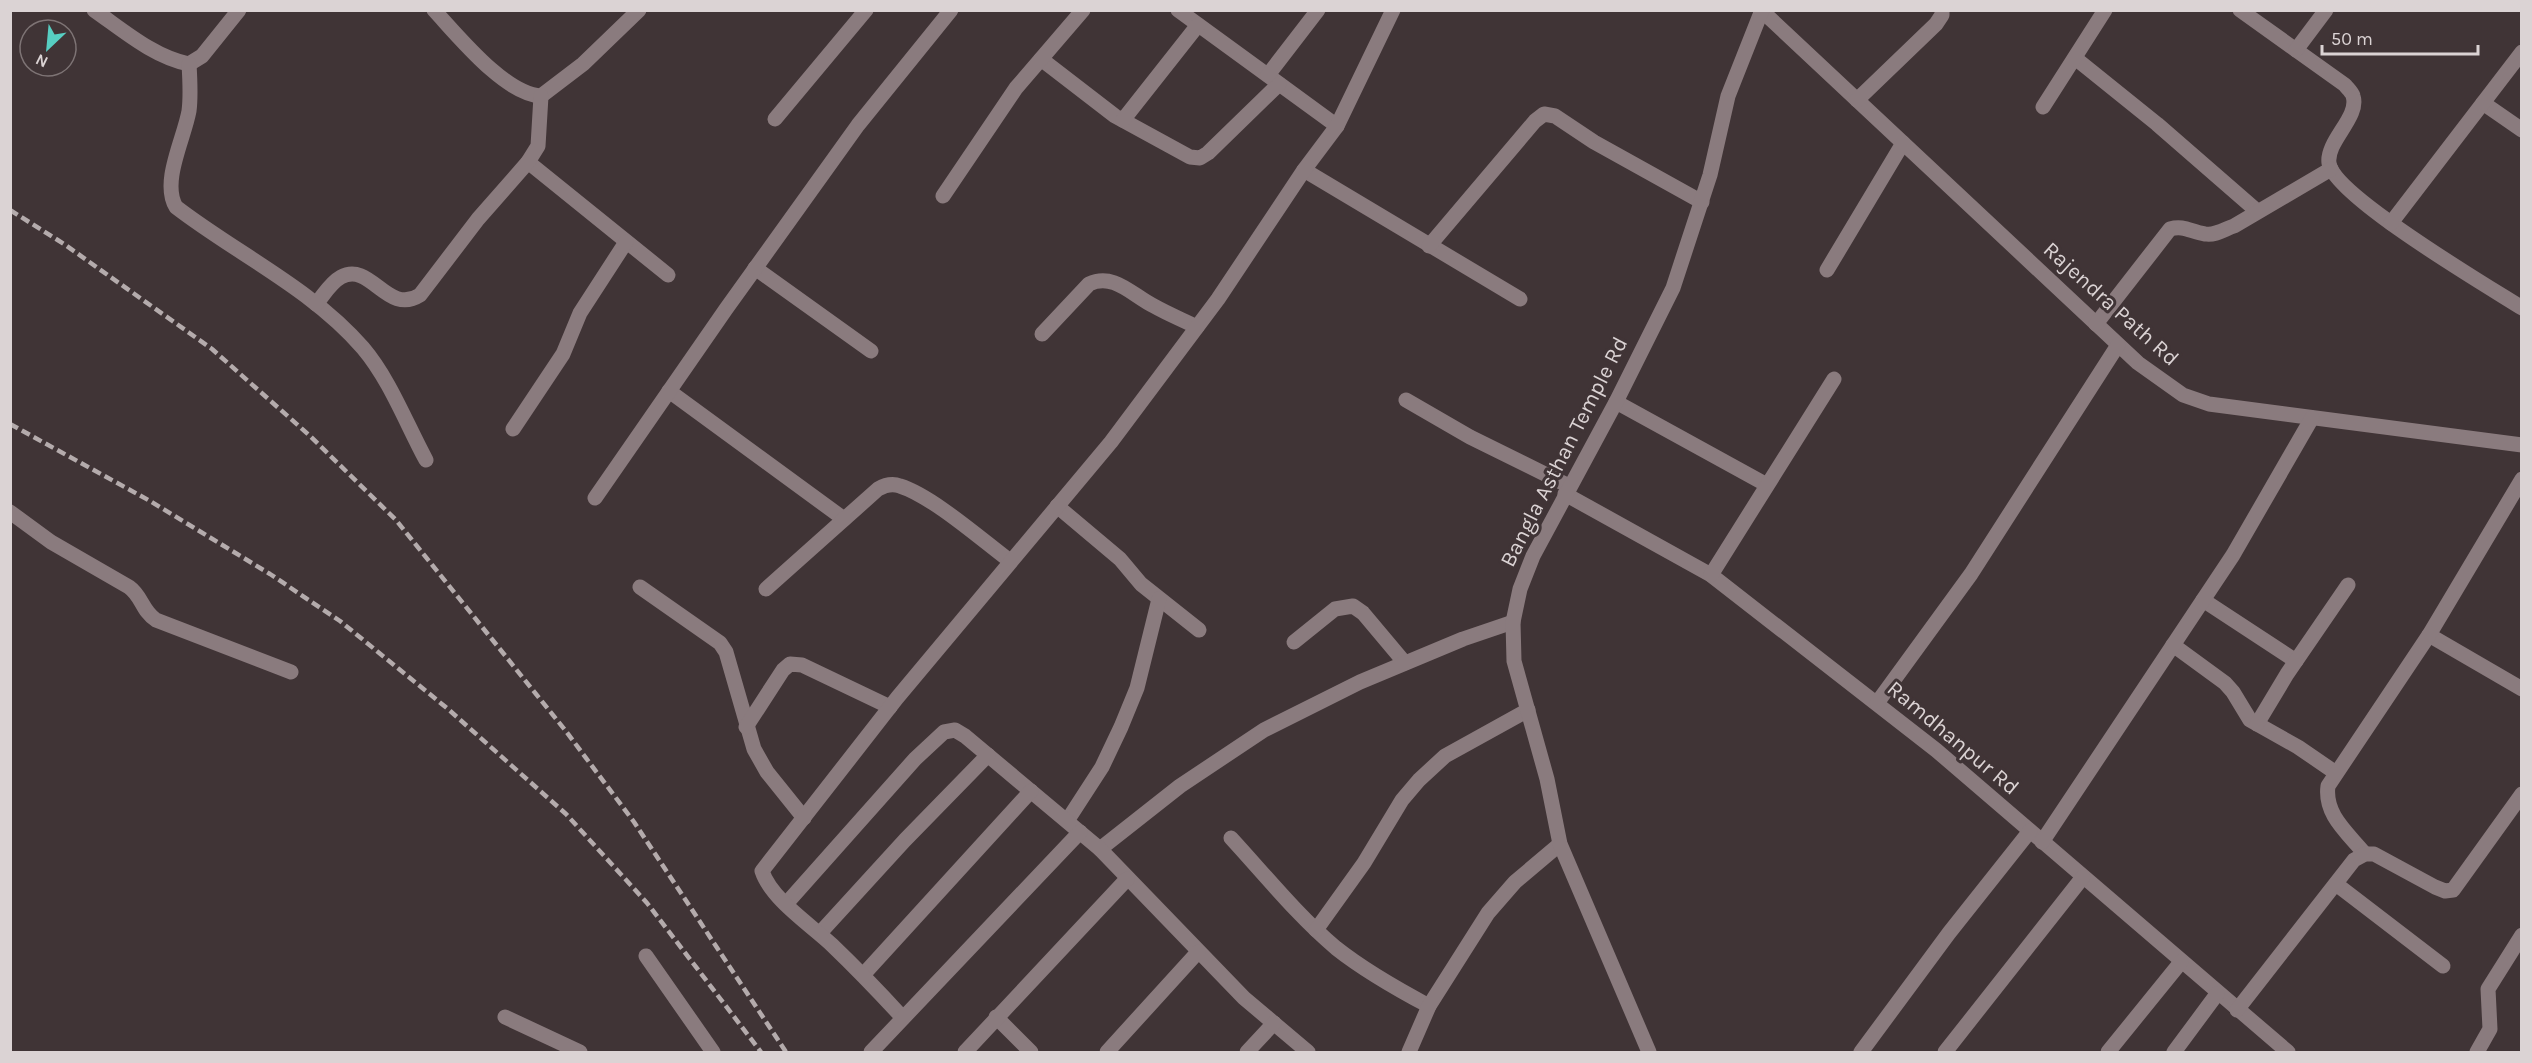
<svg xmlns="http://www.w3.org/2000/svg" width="2532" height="1063" font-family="Karla,sans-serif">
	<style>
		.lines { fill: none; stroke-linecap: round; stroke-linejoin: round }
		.street { stroke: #8a7b7e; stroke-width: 15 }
		.rail { stroke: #b4abac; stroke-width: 4.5; stroke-dasharray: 9 4.5; stroke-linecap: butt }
		.labels { text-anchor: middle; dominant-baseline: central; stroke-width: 6; stroke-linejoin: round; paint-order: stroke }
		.street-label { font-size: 22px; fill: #dbd3d4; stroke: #403436 }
	</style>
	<rect width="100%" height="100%" fill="#403436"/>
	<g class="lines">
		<g class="street">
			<path d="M94,10C124,31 154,57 189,64L202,56L239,10"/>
			<path d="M434,10C459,37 505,94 541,96L583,64L639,10"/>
			<polyline points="1178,10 1337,126"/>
			<polyline points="1761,10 2138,363 2183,395 2209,404 2522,445"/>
			<path d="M2240,10L2345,85C2347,88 2352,92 2353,96C2360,117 2326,141 2329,163C2334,196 2489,287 2522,308"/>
			<polyline points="2296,50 2326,10"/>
			<polyline points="2075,58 2157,124 2257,211"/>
			<polyline points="1041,59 1115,116 1190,157 1200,158 1208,153 1279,84"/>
			<path d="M189,64C190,80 191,96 189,111C184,139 161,182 176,207C237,254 311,288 363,348C390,380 406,423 426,460"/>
			<polyline points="1268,75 1318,10"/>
			<polyline points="1857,100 1936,24 1942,15 1942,10"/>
			<polyline points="2483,103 2522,130"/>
			<polyline points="2043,107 2105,10"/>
			<polyline points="775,119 866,10"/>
			<polyline points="1123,120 1198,25"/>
			<polyline points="528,162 668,275"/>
			<polyline points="1304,170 1520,299"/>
			<polyline points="943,196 1016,88 1083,10"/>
			<polyline points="2391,223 2522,52"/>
			<polyline points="1429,246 1535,121 1544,114 1555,116 1594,142 1702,202"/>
			<polyline points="755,268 871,351"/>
			<polyline points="1827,270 1903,143"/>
			<path d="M316,304C324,295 330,283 341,277C371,261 387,316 420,295L478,219L528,162L538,146L541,96"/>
			<path d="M2096,324L2170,229C2184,225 2191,232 2205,234C2215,236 2225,229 2234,226L2331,169"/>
			<path d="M1042,334L1089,284C1114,272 1133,296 1154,306C1168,314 1183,320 1197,327"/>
			<polyline points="669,391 844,519"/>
			<polyline points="1406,400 1470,437 1569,486"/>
			<polyline points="1616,402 1767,485"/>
			<polyline points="513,429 563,354 580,313 626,242"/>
			<polyline points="1565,494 1711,575 1936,750 2288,1052"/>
			<polyline points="595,498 726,309 858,125 951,10"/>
			<polyline points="1057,506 1120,559 1141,584 1199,630"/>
			<path d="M10,512L51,542L129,587C142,596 142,611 156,620L291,672"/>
			<polyline points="1711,575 1834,379"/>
			<polyline points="640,587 720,643 726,652 754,749 767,772 804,818"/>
			<path d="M766,589L878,489C885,485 892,483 900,486C932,496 982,540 1010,561"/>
			<polyline points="2203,600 2296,661"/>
			<polyline points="2429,635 2522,689"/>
			<polyline points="1294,642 1335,609 1353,606 1363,613 1405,663"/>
			<polyline points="2173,645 2225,683 2233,692 2250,720 2298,747 2336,773"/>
			<polyline points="1877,703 1971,574 2118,345"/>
			<polyline points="2257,724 2287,674 2348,585"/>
			<polyline points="746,727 783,670 790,664 802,665 890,707"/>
			<polyline points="1067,821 1102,767 1121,727 1137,688 1159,599"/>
			<path d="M1231,838C1265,875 1298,916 1336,948C1365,971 1397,989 1429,1006"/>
			<polyline points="2042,842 2233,555 2312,418"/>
			<polyline points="1100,849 1180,786 1264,730 1360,682 1463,639 1513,622"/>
			<path d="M2365,854C2348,833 2324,815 2328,786L2429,635L2522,479"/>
			<polyline points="2336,884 2443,966"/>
			<polyline points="786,904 915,759 944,732 955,730 965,736 1100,849 1244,998 1308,1052"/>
			<polyline points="1316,930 1364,863 1402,800 1419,780 1445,756 1528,710"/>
			<polyline points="820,933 905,840 988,755"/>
			<polyline points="646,956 713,1052"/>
			<polyline points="863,975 1031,791"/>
			<polyline points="2237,1010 2354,860 2365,854 2374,854 2435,887 2445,891 2453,890 2522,794"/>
			<polyline points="505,1017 580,1052"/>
			<polyline points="996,1017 1031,1052"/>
			<path d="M903,1018C880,993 856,968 832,945C811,925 771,899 762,871L897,698L1111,442L1218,299L1304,170L1337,126L1393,10"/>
			<polyline points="871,1052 1080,832"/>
			<polyline points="965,1052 1127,879"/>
			<polyline points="1107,1052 1198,952"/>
			<polyline points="1247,1052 1274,1023"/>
			<polyline points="1409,1052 1429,1006 1488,913 1515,882 1560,844"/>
			<polyline points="1649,1052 1560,844 1547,779 1514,661 1513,622 1520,589 1533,556 1616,402 1673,288 1710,175 1728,96 1762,10"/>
			<polyline points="1861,1052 1949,933 2030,831"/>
			<polyline points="1945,1052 2083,877"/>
			<polyline points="2108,1052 2181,962"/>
			<polyline points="2174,1052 2217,994"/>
			<polyline points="2477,1052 2490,1029 2488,989 2522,935"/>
		</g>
		<g class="rail">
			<polyline points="10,210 64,244 212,349 309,435 396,520 565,730 634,822 786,1052"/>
			<polyline points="10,424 150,501 270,574 340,621 448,709 566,814 647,903 761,1052"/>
		</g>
	</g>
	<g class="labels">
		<g class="street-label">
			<text transform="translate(2111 304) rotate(42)">Rajendra Path Rd</text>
			<text transform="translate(1564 452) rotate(-63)">Bangla Asthan Temple Rd</text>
			<text transform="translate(1953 738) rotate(40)">Ramdhanpur Rd</text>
		</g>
	</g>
	<rect width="2532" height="1063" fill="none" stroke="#dbd3d4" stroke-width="24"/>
	<g transform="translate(48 48) rotate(206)"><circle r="28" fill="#403436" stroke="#7e7475" stroke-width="1.5"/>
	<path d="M0-4.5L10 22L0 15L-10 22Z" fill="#57cec2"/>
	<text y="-9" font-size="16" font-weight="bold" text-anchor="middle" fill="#dbd3d4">N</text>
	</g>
	<path d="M2322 45v9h156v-9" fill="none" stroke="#dbd3d4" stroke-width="3"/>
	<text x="2331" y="45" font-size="18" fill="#dbd3d4" stroke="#403436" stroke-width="4.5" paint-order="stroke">50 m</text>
</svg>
